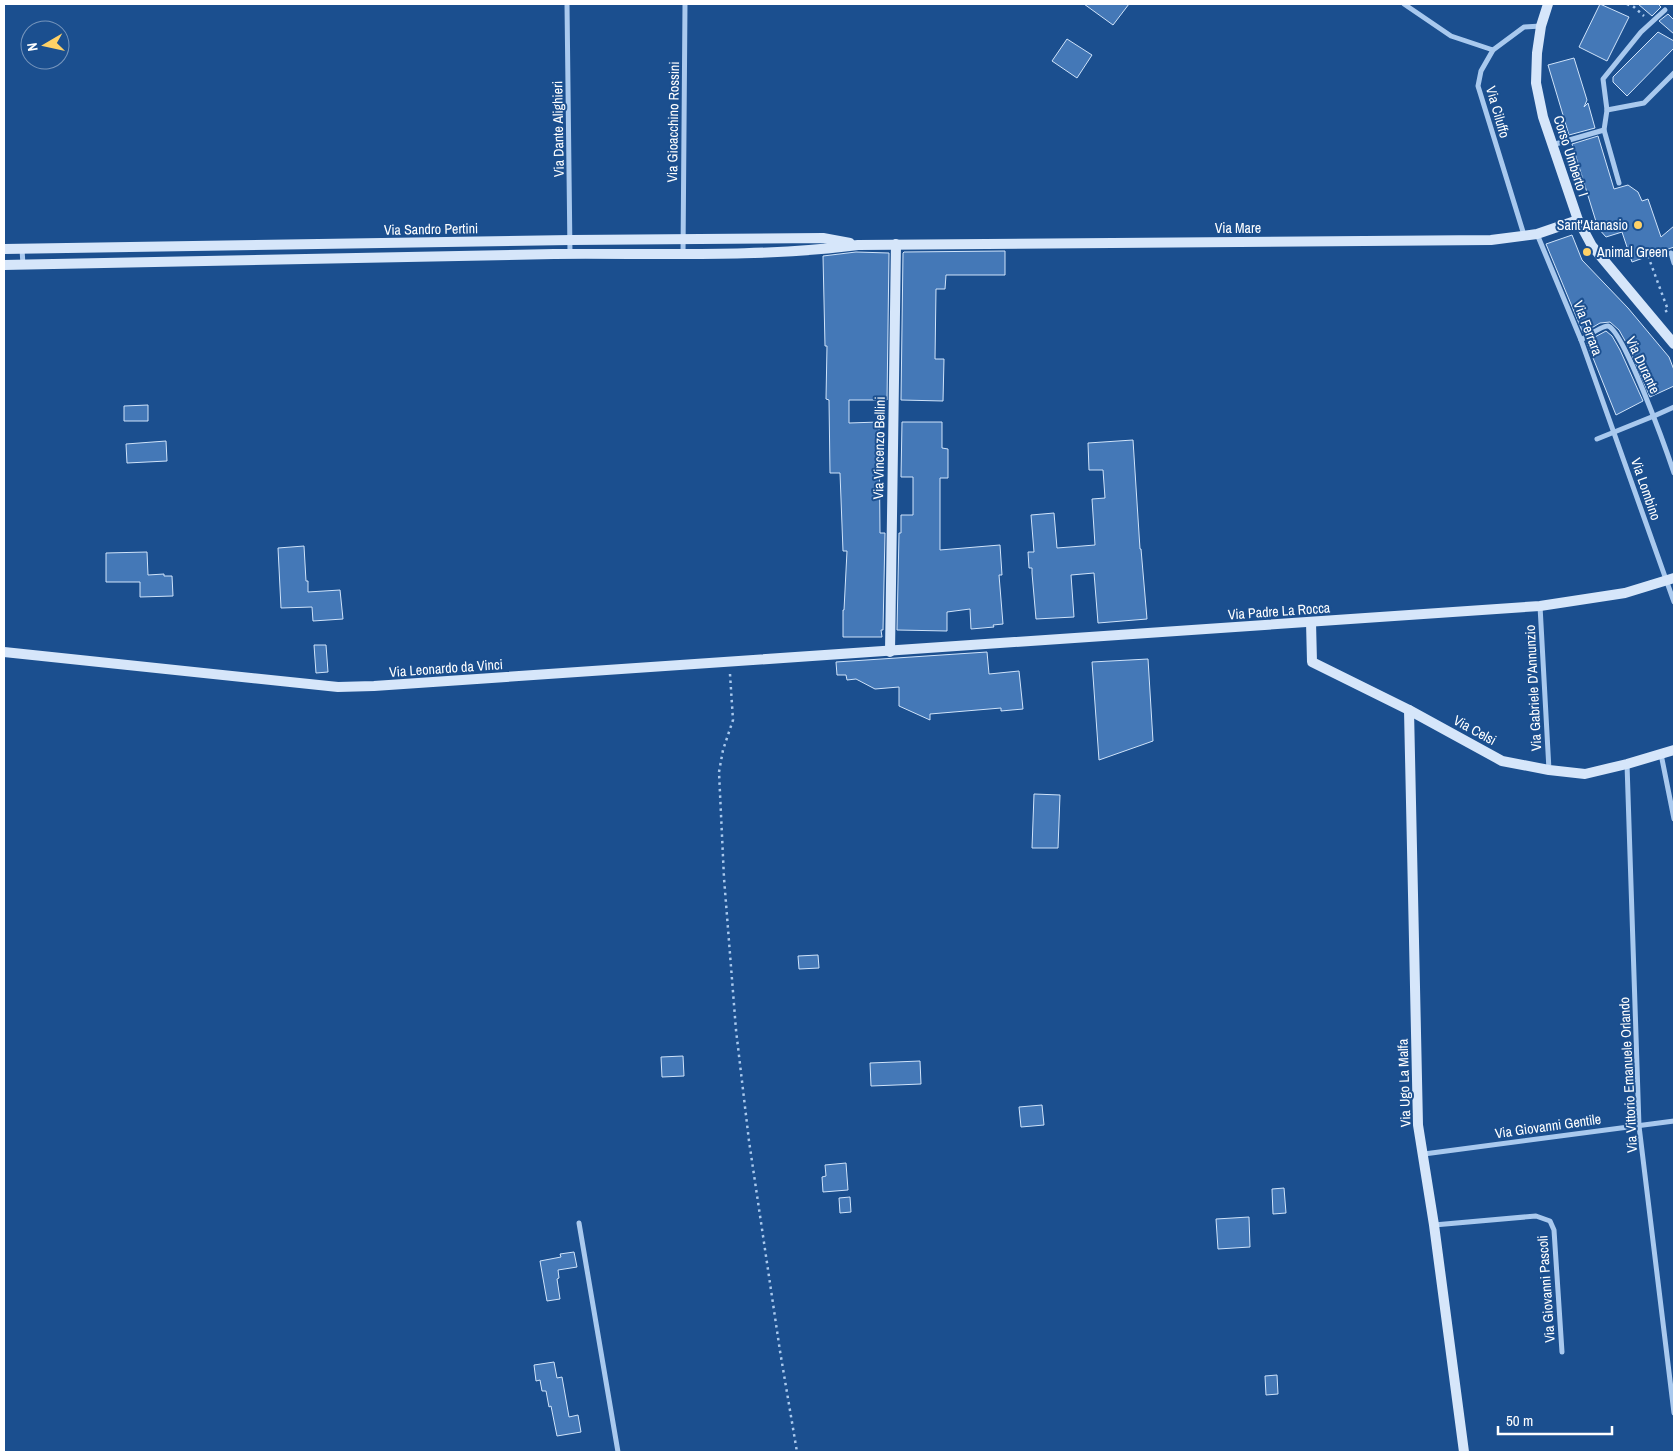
<svg xmlns="http://www.w3.org/2000/svg" width="1678" height="1456" font-family="'Archivo Narrow',sans-serif">
	<style>
		.building { fill: #4478b7; stroke: #cfe3fa }
		.lines { fill: none; stroke-linecap: round; stroke-linejoin: round }
		.path { stroke: #a9c9ee; stroke-width: 2.5; stroke-dasharray: 2.5 4; stroke-linecap: butt }
		.street { stroke: #a9c9ee; stroke-width: 5 }
		.secondary { stroke: #d6e6fa; stroke-width: 10 }
		.poi-dot { fill: #ffd166; stroke: #1b4f8f; stroke-width: 2 }
		.labels { text-anchor: middle; dominant-baseline: central; stroke-width: 4; stroke-linejoin: round; paint-order: stroke }
		.street-label { font-size: 14px; fill: #fff; stroke: #1b4f8f }
		.poi-label { font-size: 14px; fill: #fff; stroke: #1b4f8f; text-anchor: end }
	</style>
	<rect width="100%" height="100%" fill="#1b4f8f"/>
	<g class="building">
		<polygon points="1084,4 1129,4 1113,25"/>
		<polygon points="1600,4 1629,17 1607,61 1579,47"/>
		<polygon points="1638,4 1658,4 1661,7 1652,16"/>
		<polygon points="1668,14 1674,20 1674,34 1659,21"/>
		<polygon points="1658,32 1674,41 1674,48 1627,96 1613,82 1613,77"/>
		<polygon points="1067,39 1092,55 1077,78 1052,61"/>
		<polygon points="1574,58 1587,100 1584,107 1588,103 1595,128 1569,135 1548,65"/>
		<polygon points="1598,136 1614,189 1628,185 1638,192 1642,201 1648,199 1661,237 1674,226 1674,247 1632,262 1622,232 1606,237 1598,228 1572,144"/>
		<polygon points="1572,235 1582,260 1628,308 1669,357 1674,370 1674,386 1650,397 1628,346 1619,330 1610,322 1600,323 1583,333 1546,244"/>
		<polygon points="1005,251 1005,275 946,275 945,289 936,289 935,359 944,359 943,401 901,400 903,253 904,252"/>
		<polygon points="856,252 889,253 887,400 849,400 849,423 879,422 880,533 885,533 883,630 881,630 882,637 843,637 843,610 844,610 847,551 843,551 840,473 830,473 829,400 826,399 827,346 825,346 823,256"/>
		<polygon points="1606,331 1612,336 1620,350 1643,401 1616,415 1587,343 1593,338"/>
		<polygon points="148,405 148,421 124,421 124,406"/>
		<polygon points="902,422 942,422 942,448 948,449 948,478 940,478 940,550 1000,545 1002,575 999,575 1003,624 993,625 994,627 971,629 970,609 947,612 947,631 897,630 899,533 901,533 901,515 913,515 913,477 901,477"/>
		<polygon points="1133,440 1140,549 1141,549 1147,619 1098,623 1094,573 1071,575 1074,617 1036,619 1032,573 1032,568 1029,568 1028,552 1034,552 1031,515 1054,513 1057,548 1095,545 1092,499 1105,498 1103,470 1089,470 1088,443"/>
		<polygon points="166,441 167,461 127,463 126,444"/>
		<polygon points="304,546 306,581 308,581 308,592 340,590 343,619 313,621 312,607 281,608 278,548"/>
		<polygon points="147,552 148,575 164,574 164,576 172,576 173,596 140,597 140,582 106,582 106,553"/>
		<polygon points="314,645 326,645 328,672 316,673"/>
		<polygon points="987,652 989,674 1019,671 1023,709 1001,711 1001,708 930,714 930,720 899,706 899,687 875,689 856,679 847,680 846,675 837,675 836,662"/>
		<polygon points="1148,659 1153,741 1099,760 1092,662"/>
		<polygon points="1034,794 1060,795 1058,848 1032,848"/>
		<polygon points="818,955 819,968 799,969 798,956"/>
		<polygon points="683,1056 684,1076 662,1077 661,1057"/>
		<polygon points="920,1061 921,1084 871,1086 870,1063"/>
		<polygon points="1042,1105 1044,1125 1021,1127 1019,1107"/>
		<polygon points="846,1163 848,1190 823,1192 822,1177 826,1176 825,1165"/>
		<polygon points="1284,1188 1286,1213 1273,1214 1272,1189"/>
		<polygon points="850,1197 851,1212 840,1213 839,1198"/>
		<polygon points="1249,1217 1250,1247 1218,1249 1216,1219"/>
		<polygon points="574,1252 577,1267 558,1270 559,1278 557,1279 560,1299 547,1301 540,1261 561,1257 560,1254"/>
		<polygon points="554,1362 557,1378 562,1377 569,1417 578,1415 581,1432 557,1436 551,1406 549,1407 546,1391 542,1391 540,1380 536,1381 534,1365"/>
		<polygon points="1277,1375 1278,1394 1266,1395 1265,1376"/>
	</g>
	<g class="lines">
		<g class="path">
			<polyline points="1627,4 1634,7 1644,16"/>
			<polyline points="1648,256 1668,310 1663,313"/>
			<polyline points="730,674 733,720 723,750 719,772 724,878 736,1030 749,1141 780,1351 797,1452"/>
		</g>
		<g class="street">
			<polyline points="567,4 570,254"/>
			<polyline points="1404,4 1451,36 1493,50"/>
			<polyline points="1607,110 1644,103 1674,73"/>
			<polyline points="1552,145 1604,130"/>
			<polyline points="1619,183 1604,130 1607,110 1603,79 1641,32 1665,10"/>
			<polyline points="1537,234 1581,340 1674,602"/>
			<polyline points="1524,235 1478,86 1481,71 1493,50 1524,27 1541,26"/>
			<polyline points="22,249 23,265"/>
			<polyline points="1671,253 1674,263"/>
			<polyline points="683,255 685,4"/>
			<path d="M1581,340C1586,337 1603,325 1608,326C1624,331 1667,452 1674,473"/>
			<polyline points="1597,439 1654,416 1674,407"/>
			<polyline points="1540,606 1549,770"/>
			<polyline points="1661,754 1674,819"/>
			<polyline points="1627,764 1639,1126 1674,1413"/>
			<polyline points="1424,1154 1674,1121"/>
			<polyline points="579,1223 618,1452"/>
			<polyline points="1434,1225 1536,1216 1550,1221 1554,1230 1562,1352"/>
		</g>
		<g class="secondary">
			<polyline points="1548,4 1541,26 1537,53 1536,83 1543,117 1578,220 1592,246 1674,344"/>
			<polyline points="4,249 571,240 823,238 850,243"/>
			<path d="M4,265C187,261 370,258 554,254C655,253 758,258 858,245L1491,240L1537,234L1578,220"/>
			<polyline points="1311,622 1312,662 1409,710 1502,761 1549,770 1585,774 1627,764 1674,750"/>
			<polyline points="4,652 338,687 374,686 1540,606 1625,593 1674,578"/>
			<polyline points="890,652 896,244"/>
			<polyline points="1409,710 1418,1125 1434,1225 1464,1452"/>
		</g>
	</g>
	<g class="poi-dot">
		<circle cx="1638" cy="225" r="5"/>
		<circle cx="1587" cy="252" r="5"/>
	</g>
	<g class="labels">
		<g class="street-label">
			<text transform="translate(1498 112) rotate(74)">Via Ciluffo</text>
			<text transform="translate(673 122) rotate(-89)">Via Gioacchino Rossini</text>
			<text transform="translate(558 129) rotate(-91)">Via Dante Alighieri</text>
			<text transform="translate(1571 156) rotate(72)">Corso Umberto I</text>
			<text x="1238" y="228">Via Mare</text>
			<text transform="translate(431 229) rotate(-1)">Via Sandro Pertini</text>
			<text transform="translate(1588 328) rotate(69)">Via Ferrara</text>
			<text transform="translate(1643 365) rotate(65)">Via Durante</text>
			<text transform="translate(879 448) rotate(-89)">Via Vincenzo Bellini</text>
			<text transform="translate(1646 489) rotate(71)">Via Lombino</text>
			<text transform="translate(1279 611) rotate(-4)">Via Padre La Rocca</text>
			<text transform="translate(446 668) rotate(-4)">Via Leonardo da Vinci</text>
			<text transform="translate(1533 688) rotate(-93)">Via Gabriele D'Annunzio</text>
			<text transform="translate(1475 730) rotate(29)">Via Celsi</text>
			<text transform="translate(1628 1075) rotate(-93)">Via Vittorio Emanuele Orlando</text>
			<text transform="translate(1404 1083) rotate(-92)">Via Ugo La Malfa</text>
			<text transform="translate(1548 1126) rotate(-8)">Via Giovanni Gentile</text>
			<text transform="translate(1546 1289) rotate(-94)">Via Giovanni Pascoli</text>
		</g>
		<g class="poi-label">
			<text x="1628" y="225">Sant'Atanasio</text>
			<text x="1597" y="252" text-anchor="start">Animal Green</text>
		</g>
	</g>
	<rect width="1678" height="1456" fill="none" stroke="#ffffff" stroke-width="10"/>
	<g transform="translate(45 45) rotate(261)"><circle r="24" fill="#1b4f8f" stroke="#7695bc"/>
	<path d="M0-4L9 19L0 12L-9 19Z" fill="#ffd166"/>
	<text y="-8" font-size="14" font-weight="bold" text-anchor="middle" fill="#ffffff">N</text>
	</g>
	<path d="M1498 1426v8h114v-8" fill="none" stroke="#ffffff" stroke-width="2.5"/>
	<text x="1506" y="1426" font-size="15" fill="#ffffff" stroke="#1b4f8f" stroke-width="4" paint-order="stroke">50 m</text>
</svg>
